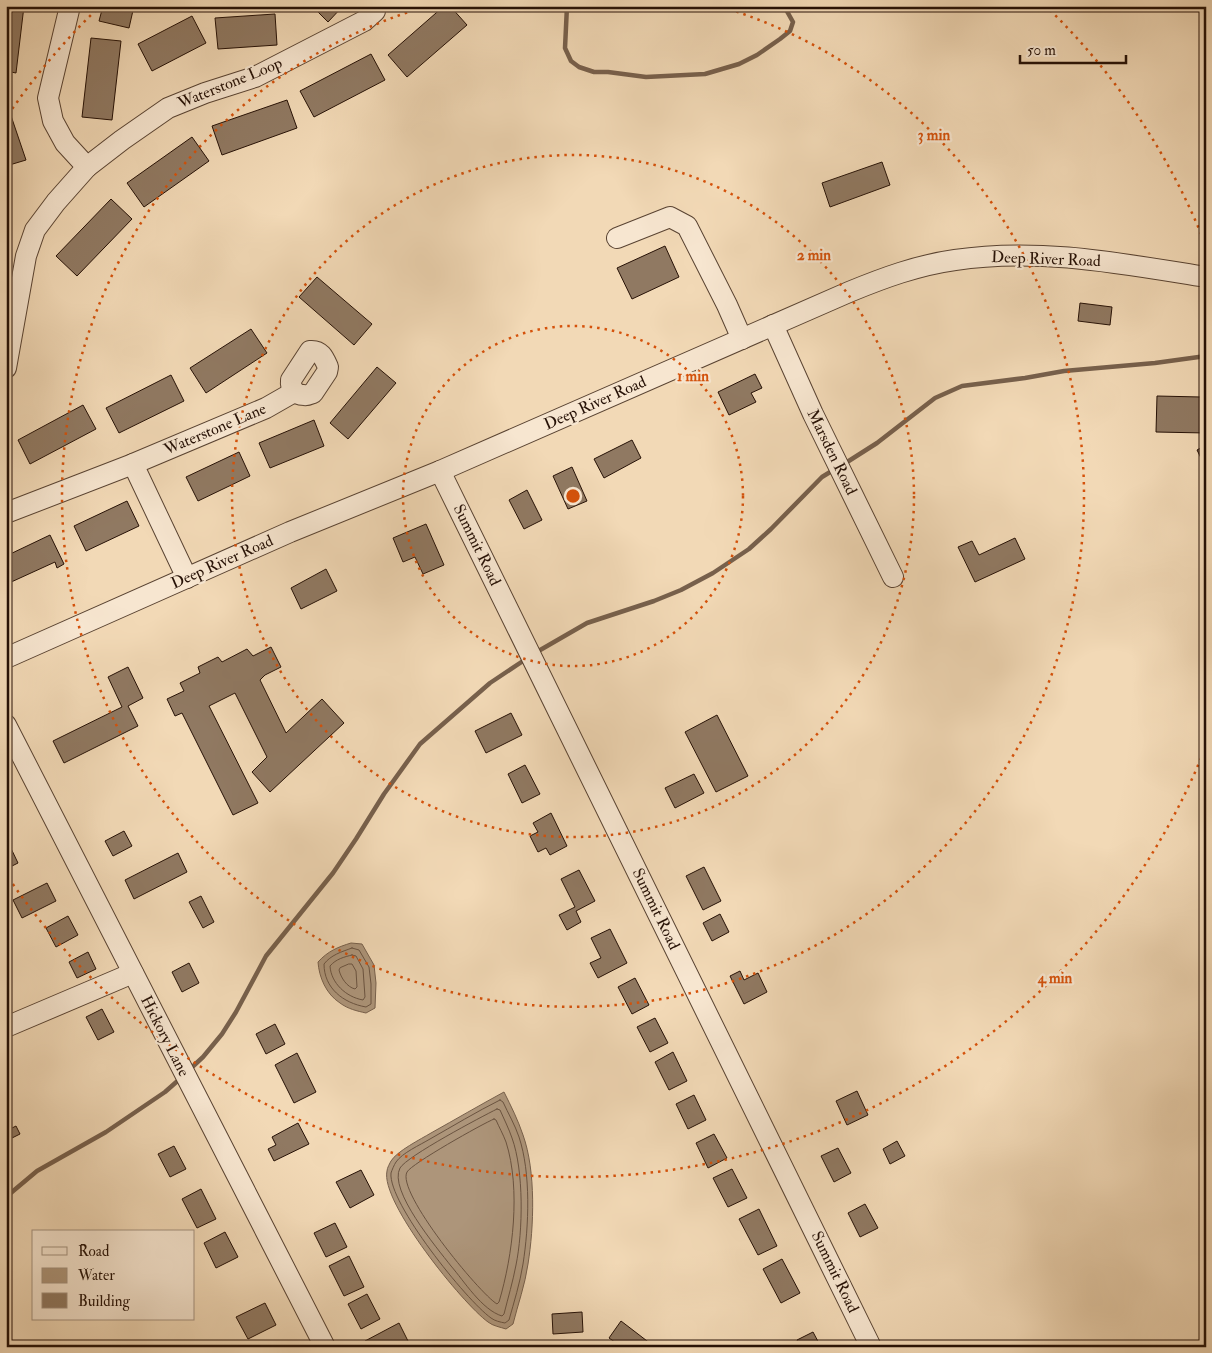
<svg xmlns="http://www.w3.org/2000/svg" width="1212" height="1353" font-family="'IM FELL Double Pica',serif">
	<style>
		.water { fill: #ad957a; stroke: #77604c }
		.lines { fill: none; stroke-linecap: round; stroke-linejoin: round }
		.shore { stroke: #6a5340; stroke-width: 1 }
		.stream { stroke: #77604c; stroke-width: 4.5 }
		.building { fill: #907962; stroke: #261106 }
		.minor-casing { stroke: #594332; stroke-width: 22 }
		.minor { stroke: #f7e6d0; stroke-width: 20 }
		.ring { fill: none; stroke: #d5520b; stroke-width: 2.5; stroke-dasharray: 2.5 5 }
		.labels { text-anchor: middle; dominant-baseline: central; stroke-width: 4.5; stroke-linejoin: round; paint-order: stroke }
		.street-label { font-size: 16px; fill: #261106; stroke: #f7e6d0 }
		.centre { fill: #d5520b; stroke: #f7e6d0; stroke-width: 2.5 }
		.ring-label { font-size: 15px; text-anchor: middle; font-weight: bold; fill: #d5520b; stroke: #f7e6d0; stroke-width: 4.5; stroke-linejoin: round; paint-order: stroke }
	</style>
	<rect width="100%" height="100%" fill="#f2d9b6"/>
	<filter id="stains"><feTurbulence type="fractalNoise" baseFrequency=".004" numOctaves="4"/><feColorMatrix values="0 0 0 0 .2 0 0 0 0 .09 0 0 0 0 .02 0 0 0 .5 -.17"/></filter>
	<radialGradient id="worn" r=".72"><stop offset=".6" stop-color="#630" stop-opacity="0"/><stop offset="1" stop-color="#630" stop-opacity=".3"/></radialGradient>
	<g class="water">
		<path d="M351,943L362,944L374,965L376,983L375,1008L366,1013C357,1011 348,1009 340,1003C326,994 319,977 318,962C328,951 338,947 351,943Z"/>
		<path d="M504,1092C511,1106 518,1120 523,1135C536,1171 534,1227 528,1264C525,1285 518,1304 513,1324L506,1329C500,1327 493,1326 488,1322C463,1304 380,1202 387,1171C387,1168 390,1163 391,1161C397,1151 421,1139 431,1133C456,1119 480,1105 504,1092Z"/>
	</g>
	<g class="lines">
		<g class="shore">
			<path d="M352,948L359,950L369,967L371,984V1004L366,1007C343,1003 324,988 324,964C331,955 341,952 352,948Z"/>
			<path d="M352,955L356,956L363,969L365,997L363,1000C346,997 331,983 330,966C336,959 344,957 352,955Z"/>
			<path d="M349,964H352L356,971L357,987L355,989C347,987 341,978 339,970L340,968Z"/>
			<path d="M500,1100L503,1102C508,1113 515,1125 519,1137C531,1173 529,1226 523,1264C520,1283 514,1302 509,1320L505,1323C500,1322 495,1321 491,1318C466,1300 388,1203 391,1173C392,1170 394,1165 396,1162C402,1153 420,1145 430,1139C453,1126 476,1112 500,1100Z"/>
			<path d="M497,1109L500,1110C504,1119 509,1129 512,1138C524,1171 523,1231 516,1265C513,1281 508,1298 504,1314L502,1316C482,1310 464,1281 451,1266C437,1248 388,1190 400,1168C407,1156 481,1117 497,1109Z"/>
			<path d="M494,1119L496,1120C499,1127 503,1134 506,1142C521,1189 513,1255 499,1302L497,1304C479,1293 396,1192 407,1172C411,1164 482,1124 494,1119Z"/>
		</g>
		<g class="stream">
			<polyline points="567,6 565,48 571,61 579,67 594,72 608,72 646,77 705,74 739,64 757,55 780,39 790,31 793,22 784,6"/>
			<polyline points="844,464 877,443 935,398 962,386 1025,378 1064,371 1155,363 1206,356"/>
			<polyline points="535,653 587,623 654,601 681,590 713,573 749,549 771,529 822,477 835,469"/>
			<polyline points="189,1070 203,1057 222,1034 236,1012 266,956 333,873 356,839 384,794 420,744 490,683 526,659"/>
			<polyline points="6,1197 37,1171 106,1132 165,1092 182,1077"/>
		</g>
	</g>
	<g class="building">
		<polygon points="6,6 24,6 16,73 6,71"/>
		<polygon points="103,6 134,6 129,28 99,21"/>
		<polygon points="312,6 343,6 328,22"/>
		<polygon points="444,6 450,6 467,25 407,77 388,55"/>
		<polygon points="275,14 277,45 218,49 215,18"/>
		<polygon points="192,16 206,43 152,71 138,44"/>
		<polygon points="91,38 121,41 112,120 82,117"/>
		<polygon points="371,54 385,80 314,117 300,91"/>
		<polygon points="287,100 297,128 222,155 212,126"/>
		<polygon points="6,101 26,160 6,166"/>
		<polygon points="192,137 209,161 144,207 127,183"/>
		<polygon points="882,162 890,185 830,207 822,183"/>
		<polygon points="111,199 132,219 77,276 56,256"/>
		<polygon points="665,246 679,277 632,299 617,268"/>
		<polygon points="317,277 372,324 354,345 299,297"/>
		<polygon points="1080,303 1112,307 1110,325 1078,321"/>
		<polygon points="251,329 267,353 206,393 190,368"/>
		<polygon points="377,367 396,383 348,439 330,423"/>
		<polygon points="755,374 762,388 751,393 756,402 729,415 718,392"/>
		<polygon points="171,375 184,401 119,433 106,408"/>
		<polygon points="1157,396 1201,397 1201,414 1206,414 1206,433 1156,432"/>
		<polygon points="83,405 96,429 30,464 18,440"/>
		<polygon points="314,420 324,446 270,468 259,443"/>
		<polygon points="632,440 641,458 604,478 594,459"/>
		<polygon points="1206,445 1206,468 1197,450"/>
		<polygon points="239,452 250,476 198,501 186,477"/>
		<polygon points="572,467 587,501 568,509 553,476"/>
		<polygon points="527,490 542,520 524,529 509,500"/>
		<polygon points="127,501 139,526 86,551 74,526"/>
		<polygon points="426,524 444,565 423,574 415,557 403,562 393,538"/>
		<polygon points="50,535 64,564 57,568 55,562 9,583 6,577 6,556"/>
		<polygon points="1015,538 1025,559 975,582 958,547 972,541 979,555"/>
		<polygon points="326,569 337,591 301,609 291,588"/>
		<polygon points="271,647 281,667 265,675 260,680 286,733 322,699 344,723 270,792 252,772 267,757 235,693 209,706 258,803 233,815 182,713 175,716 167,699 184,691 180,683 200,673 198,667 218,657 222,662 247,649 253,656"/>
		<polygon points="128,667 143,698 128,706 138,726 64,763 53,741 122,707 108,677"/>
		<polygon points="511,713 522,735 486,753 475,731"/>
		<polygon points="717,715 748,776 716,792 685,732"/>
		<polygon points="525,765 540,794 522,803 508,774"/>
		<polygon points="694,774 704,793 675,808 665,788"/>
		<polygon points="551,813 567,846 550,855 546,848 538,852 530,836 538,832 533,823"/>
		<polygon points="124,831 132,846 113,856 105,841"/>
		<polygon points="6,838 18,863 6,869"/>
		<polygon points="178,853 187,872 134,899 125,880"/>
		<polygon points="704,867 721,901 703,910 686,876"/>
		<polygon points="579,870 595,901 576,911 581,922 567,930 559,915 575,907 561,879"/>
		<polygon points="47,883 56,901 22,918 13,900"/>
		<polygon points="201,896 214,922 203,928 189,902"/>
		<polygon points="720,914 729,932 712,941 703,923"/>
		<polygon points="68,916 78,935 56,947 46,928"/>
		<polygon points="610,929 627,963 598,978 590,963 601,958 591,938"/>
		<polygon points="88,952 96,969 77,978 69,962"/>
		<polygon points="189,963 199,983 182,992 172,972"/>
		<polygon points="740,971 744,980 758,973 767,992 744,1004 730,976"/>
		<polygon points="635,978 649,1005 632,1014 618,987"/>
		<polygon points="102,1009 114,1032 98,1040 86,1017"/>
		<polygon points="655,1018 668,1043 650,1052 637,1027"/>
		<polygon points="275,1024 285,1044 266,1054 256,1034"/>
		<polygon points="673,1052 687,1081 669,1090 655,1062"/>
		<polygon points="297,1053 316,1092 294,1103 275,1065"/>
		<polygon points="857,1091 868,1115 847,1125 836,1101"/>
		<polygon points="694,1095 706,1120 688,1129 676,1104"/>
		<polygon points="298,1123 309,1144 274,1161 268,1149 276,1145 272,1137"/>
		<polygon points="16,1126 20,1134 6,1141 6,1131"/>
		<polygon points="714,1134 727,1158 708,1168 696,1143"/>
		<polygon points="897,1141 905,1156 890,1164 883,1149"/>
		<polygon points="174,1146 186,1169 170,1177 158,1154"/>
		<polygon points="838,1148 851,1173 834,1182 821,1156"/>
		<polygon points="732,1169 747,1198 728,1207 713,1178"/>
		<polygon points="361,1170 374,1195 350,1208 336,1182"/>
		<polygon points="201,1189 216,1219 197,1228 182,1199"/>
		<polygon points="865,1204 878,1228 860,1237 848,1213"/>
		<polygon points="759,1209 777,1246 758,1255 739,1219"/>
		<polygon points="335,1223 347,1247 326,1257 314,1233"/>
		<polygon points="225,1232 238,1257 216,1268 204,1243"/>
		<polygon points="349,1256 364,1287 344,1296 329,1266"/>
		<polygon points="782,1259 800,1293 781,1303 763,1269"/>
		<polygon points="367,1294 380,1319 361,1329 348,1304"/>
		<polygon points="265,1303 276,1325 248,1339 236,1317"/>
		<polygon points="582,1312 583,1332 553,1334 552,1314"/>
		<polygon points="621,1321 651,1344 649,1347 622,1347 609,1338"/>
		<polygon points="399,1323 409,1343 401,1347 368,1347 365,1341"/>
		<polygon points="813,1332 821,1347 800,1347 797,1340"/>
	</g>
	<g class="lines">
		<defs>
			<g id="minor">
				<polyline points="70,6 48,98 53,121 65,143 87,167 122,140 168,108 205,93 255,77 364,21 375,11 375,6"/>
				<polyline points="617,238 670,217 687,226 727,305 742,339"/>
				<polyline points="773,325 813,414 893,577"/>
				<path d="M310,351C321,350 324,358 328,367L327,372L313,393C310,394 307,396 304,395C295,395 290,388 291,380Z"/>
				<polyline points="6,368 26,256 35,230 56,202 87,167"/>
				<polyline points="133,464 187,578"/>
				<polyline points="440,471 871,1347"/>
				<polyline points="6,513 133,464 266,408 294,392"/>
				<path d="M6,658L290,532L440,471L849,292C883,278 918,265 955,260C1038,247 1124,264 1206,277"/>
				<polyline points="6,725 325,1347"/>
				<polyline points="6,1027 133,973"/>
			</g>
		</defs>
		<use href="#minor" class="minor-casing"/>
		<use href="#minor" class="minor"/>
	</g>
	<g class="ring">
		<circle cx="573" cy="496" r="170"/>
		<circle cx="573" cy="496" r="341"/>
		<path d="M722 7A511 511 0 1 1 424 7"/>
		<path d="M1204 751A681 681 0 0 1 8 877M8 115A681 681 0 0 1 96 10M1050 10A681 681 0 0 1 1204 241"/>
	</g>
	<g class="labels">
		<g class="street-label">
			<text transform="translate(230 83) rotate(-22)">Waterstone Loop</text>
			<text transform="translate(1046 259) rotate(2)">Deep River Road</text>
			<text transform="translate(595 403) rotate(-24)">Deep River Road</text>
			<text transform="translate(215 429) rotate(-23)">Waterstone Lane</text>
			<text transform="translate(832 452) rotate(64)">Marsden Road</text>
			<text transform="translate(477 545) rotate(64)">Summit Road</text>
			<text transform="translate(222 562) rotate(-24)">Deep River Road</text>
			<text transform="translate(656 909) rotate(64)">Summit Road</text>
			<text transform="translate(165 1036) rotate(63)">Hickory Lane</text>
			<text transform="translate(835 1272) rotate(64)">Summit Road</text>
		</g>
	</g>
	<circle cx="573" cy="496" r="8" class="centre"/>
	<g class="ring-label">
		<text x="934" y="140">3 min</text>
		<text x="814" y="260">2 min</text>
		<text x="693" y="381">1 min</text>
		<text x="1055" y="983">4 min</text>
	</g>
	<rect width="1212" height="1353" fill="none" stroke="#f2d9b6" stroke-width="25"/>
	<rect x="8" y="8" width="1197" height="1338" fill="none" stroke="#261106" stroke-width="2.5"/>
	<rect x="12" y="12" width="1187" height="1328" fill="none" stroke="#261106"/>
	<rect x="32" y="1230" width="162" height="90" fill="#f7e6d0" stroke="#a3917f"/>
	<rect x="42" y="1247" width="25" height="8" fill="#f7e6d0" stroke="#a3917f"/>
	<text x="78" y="1256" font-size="15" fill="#261106">Road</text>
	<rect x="42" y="1268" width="25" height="15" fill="#ad957a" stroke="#a3917f"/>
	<text x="78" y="1280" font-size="15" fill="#261106">Water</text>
	<rect x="42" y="1293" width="25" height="15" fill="#907962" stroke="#a3917f"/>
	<text x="78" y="1306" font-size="15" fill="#261106">Building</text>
	<path d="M1020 55v8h106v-8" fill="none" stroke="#261106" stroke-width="2.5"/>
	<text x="1027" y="55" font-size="15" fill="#261106" stroke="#f7e6d0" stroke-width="4" paint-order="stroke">50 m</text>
	<rect width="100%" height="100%" filter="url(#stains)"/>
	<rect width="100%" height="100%" fill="url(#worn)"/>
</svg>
